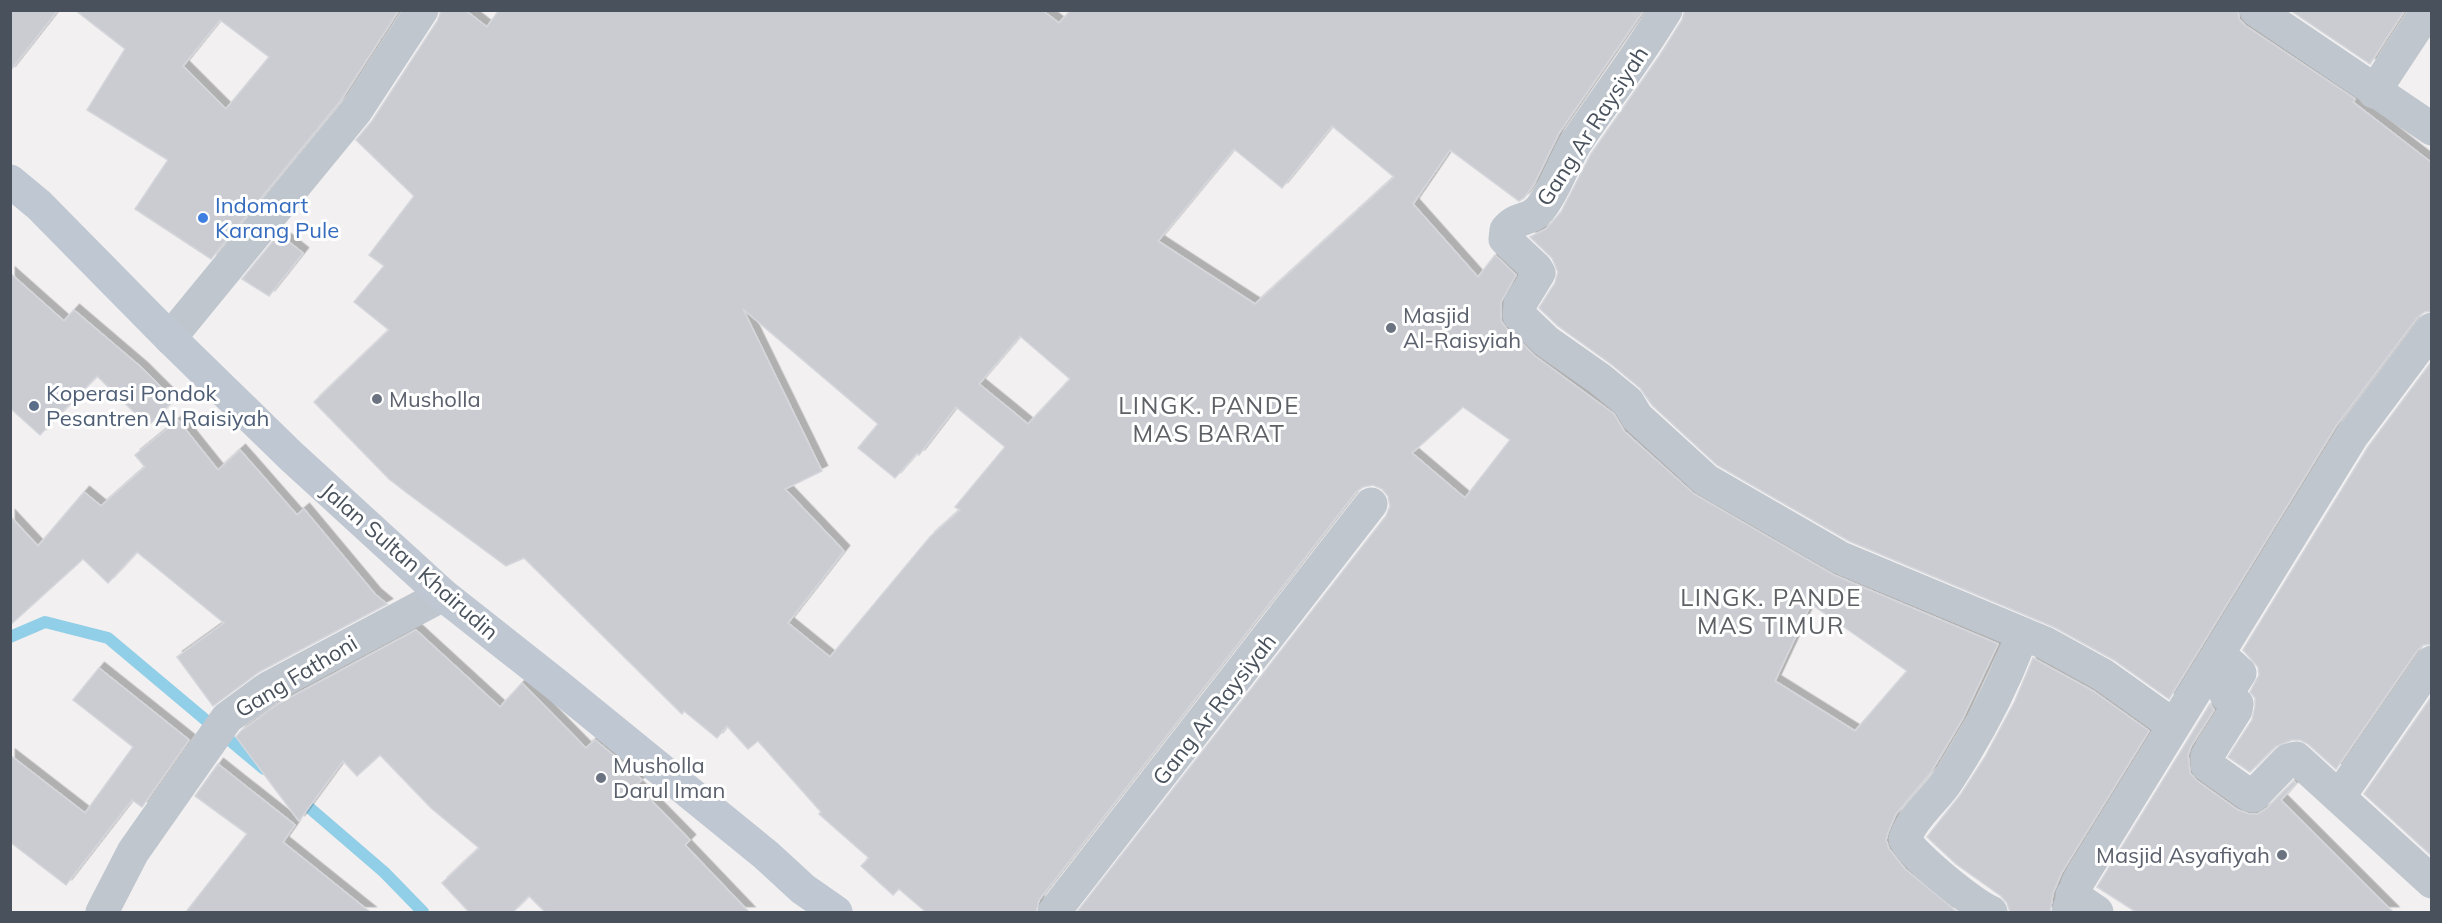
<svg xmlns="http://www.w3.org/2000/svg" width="2442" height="923" font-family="Mulish,sans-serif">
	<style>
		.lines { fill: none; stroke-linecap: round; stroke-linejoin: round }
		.stream { stroke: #91cee7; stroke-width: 12 }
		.building { fill: #caccd2; stroke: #d4d6db; stroke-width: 1.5; fill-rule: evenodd; filter: url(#shadow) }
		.street { stroke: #bfc6ce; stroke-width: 33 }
		.secondary { stroke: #bfc7d2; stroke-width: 33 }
		.shop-dot { fill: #3f7fe0; stroke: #fff; stroke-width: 2 }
		.worship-dot { fill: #6b7280; stroke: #fff; stroke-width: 2 }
		.service-dot { fill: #5c6f8a; stroke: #fff; stroke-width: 2 }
		.labels { text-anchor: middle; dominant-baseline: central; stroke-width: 6; stroke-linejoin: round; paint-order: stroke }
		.street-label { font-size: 22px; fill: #49525c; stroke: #fff }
		.shop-label { font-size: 22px; fill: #366cbe; stroke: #fff; text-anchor: start }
		.worship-label { font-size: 22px; fill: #5b616d; stroke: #fff; text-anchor: start }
		.service-label { font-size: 22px; fill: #4e5e75; stroke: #fff; text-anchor: start }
		.neighbourhood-label { font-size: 24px; letter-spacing: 1.5px; fill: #5d6065; stroke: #fff }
	</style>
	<defs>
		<filter id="shadow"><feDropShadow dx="5.5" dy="-5.5" stdDeviation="0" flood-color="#0004"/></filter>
	</defs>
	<rect width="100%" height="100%" fill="#f2f0f0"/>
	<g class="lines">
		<g class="stream">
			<polyline points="10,637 45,622 108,638 264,769"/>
			<polyline points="298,798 384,872 423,912"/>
		</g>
	</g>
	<g class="building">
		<polygon points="10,10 58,10 10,71"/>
		<path d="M75,10H399L341,100L211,259L135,209L168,160L87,110L125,49ZM220,20L269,57L226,109L183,66Z"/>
		<path d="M441,10H465L487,27L499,10H1042L1059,23L1071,10H1644L1559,133L1534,184L1524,198L1519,201L1450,150L1413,204L1478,277L1495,255L1516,275L1501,302V321L1506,328L1535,356L1614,414L1624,431L1694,494L1834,575L1998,644L1962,720L1931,772L1896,814L1888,832L1886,840L1889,849L1905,869L1957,912H1077L1386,516L1390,506L1388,496L1382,489L1373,485L1363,487L1356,492L1039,900L1036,912H926L899,889L893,895L861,866L869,858L819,814L821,812L758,741L748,749L727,726L717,738L684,711L682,714L524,558L506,566L407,493L389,479L314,402L389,330L354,302L384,266L369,255L414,196L356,140L372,121L438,20ZM1332,126L1394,177L1255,304L1158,241L1234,149L1282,188ZM743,309L878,424L858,448L895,478L917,453L919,455L956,407L1005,447L955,507L960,510L930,537L830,657L788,623L844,551L785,489L822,471ZM1020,336L1070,379L1028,424L979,384ZM1463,407L1510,440L1465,498L1412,453ZM1811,604L1907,671L1855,731L1775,681Z"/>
		<polygon points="1685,10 2238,10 2239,19 2246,26 2355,99 2353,102 2432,163 2432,311 2424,312 2417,318 2336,426 2169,699 2114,660 2054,627 1849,541 1717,465 1652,405 1640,388 1611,364 1558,326 1539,308 1555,283 1558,272 1552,258 1530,237 1546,229 1561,212 1591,154 1660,55 1682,20"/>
		<polygon points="2290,10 2405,10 2370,64"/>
		<polygon points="279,234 303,253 269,296 242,279"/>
		<polygon points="10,273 64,321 74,310 142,368 174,400 148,426 97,376 40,435 10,408"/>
		<polygon points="2432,361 2432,644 2423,645 2417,651 2336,769 2308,744 2300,740 2292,740 2275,747 2250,772 2228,757 2252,720 2255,707 2255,698 2250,692 2259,675 2258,667 2243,650 2368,447"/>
		<polygon points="178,420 218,470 240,450 297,515 304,509 375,594 387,604 259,672 213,706 177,657 224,623 137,552 108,583 83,559 10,625 10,516 38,546 84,492 101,506 145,467 135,455"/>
		<polygon points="416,630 500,707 522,683 586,748 595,740 634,772 642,780 636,785 690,840 685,845 749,912 545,912 529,896 513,912 469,912 442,883 479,848 431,808 380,755 357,776 343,761 299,821 236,737 241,731 278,704"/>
		<polygon points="2033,658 2093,691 2149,731 2062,872 2053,893 2050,912 2010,912 2007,903 2001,896 1956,864 1927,837 1961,794 1985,757 2015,701"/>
		<polygon points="99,668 189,740 142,807 132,800 66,885 10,842 10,755 85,813 133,747 73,700"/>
		<polygon points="2432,696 2432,856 2364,794"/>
		<polygon points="2210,704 2214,710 2191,746 2188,755 2190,773 2196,780 2238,810 2249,814 2258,814 2266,809 2294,781 2296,783 2281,800 2393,912 2136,912 2097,887"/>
		<polygon points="218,764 295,825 283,842 370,912 186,912 247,834 195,796"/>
	</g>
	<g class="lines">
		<g class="street">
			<path d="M1666,10C1638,57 1605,99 1575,144C1562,165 1556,189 1540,209C1529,222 1517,216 1506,230L1505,239L1536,268L1539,273L1520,304L1519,315L1546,341L1600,379L1628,402L1637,417L1706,480L1841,558L2045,643L2103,675L2173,725"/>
			<polyline points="2256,10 2432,129"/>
			<polyline points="2374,92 2428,10"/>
			<polyline points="170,338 356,111 422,10"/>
			<polyline points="2213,663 2223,670 2230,664 2240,673 2226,695 2237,704 2236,710 2207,756 2207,765 2249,795 2253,796 2288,760 2296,758 2432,882"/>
			<polyline points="2339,797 2432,662"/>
			<polyline points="2072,895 2097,912"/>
			<polyline points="102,912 133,852 227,718 268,688 443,595"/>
			<polyline points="1054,912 1371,504"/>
			<path d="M1991,912C1973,904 1912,856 1905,839C1912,818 1933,801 1946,783C1977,736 2003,687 2022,635"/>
			<polyline points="2068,912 2078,882 2352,436 2432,329"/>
		</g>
		<polyline class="secondary" points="10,181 39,205 170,338 291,456 443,595 557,685 766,855 803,889 836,912"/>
	</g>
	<circle class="shop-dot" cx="203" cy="218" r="6"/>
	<g class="worship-dot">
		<circle cx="1391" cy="328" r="6"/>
		<circle cx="377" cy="399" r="6"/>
		<circle cx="601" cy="778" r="6"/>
		<circle cx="2282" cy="855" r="6"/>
	</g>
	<circle class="service-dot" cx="34" cy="406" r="6"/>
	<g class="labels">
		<g class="street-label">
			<text transform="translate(1592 126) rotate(-57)">Gang Ar Raysiyah</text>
			<text transform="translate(410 561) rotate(41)">Jalan Sultan Khairudin</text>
			<text transform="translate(296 676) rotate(-31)">Gang Fathoni</text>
			<text transform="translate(1214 709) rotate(-52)">Gang Ar Raysiyah</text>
		</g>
		<g class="shop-label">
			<text x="215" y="205">Indomart<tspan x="215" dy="25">Karang Pule</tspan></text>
		</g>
		<g class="worship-label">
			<text x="1403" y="315">Masjid<tspan x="1403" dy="25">Al-Raisyiah</tspan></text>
			<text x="389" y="399">Musholla</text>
			<text x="613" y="765">Musholla<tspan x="613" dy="25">Darul Iman</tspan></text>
			<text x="2270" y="855" text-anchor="end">Masjid Asyafiyah</text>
		</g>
		<g class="service-label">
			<text x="46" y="393">Koperasi Pondok<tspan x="46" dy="25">Pesantren Al Raisiyah</tspan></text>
		</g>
		<g class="neighbourhood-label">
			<text x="1209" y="405">LINGK. PANDE<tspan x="1209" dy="28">MAS BARAT</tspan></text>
			<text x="1771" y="597">LINGK. PANDE<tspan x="1771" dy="28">MAS TIMUR</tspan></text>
		</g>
	</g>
	<rect width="2442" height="923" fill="none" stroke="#49525c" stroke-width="24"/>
</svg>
